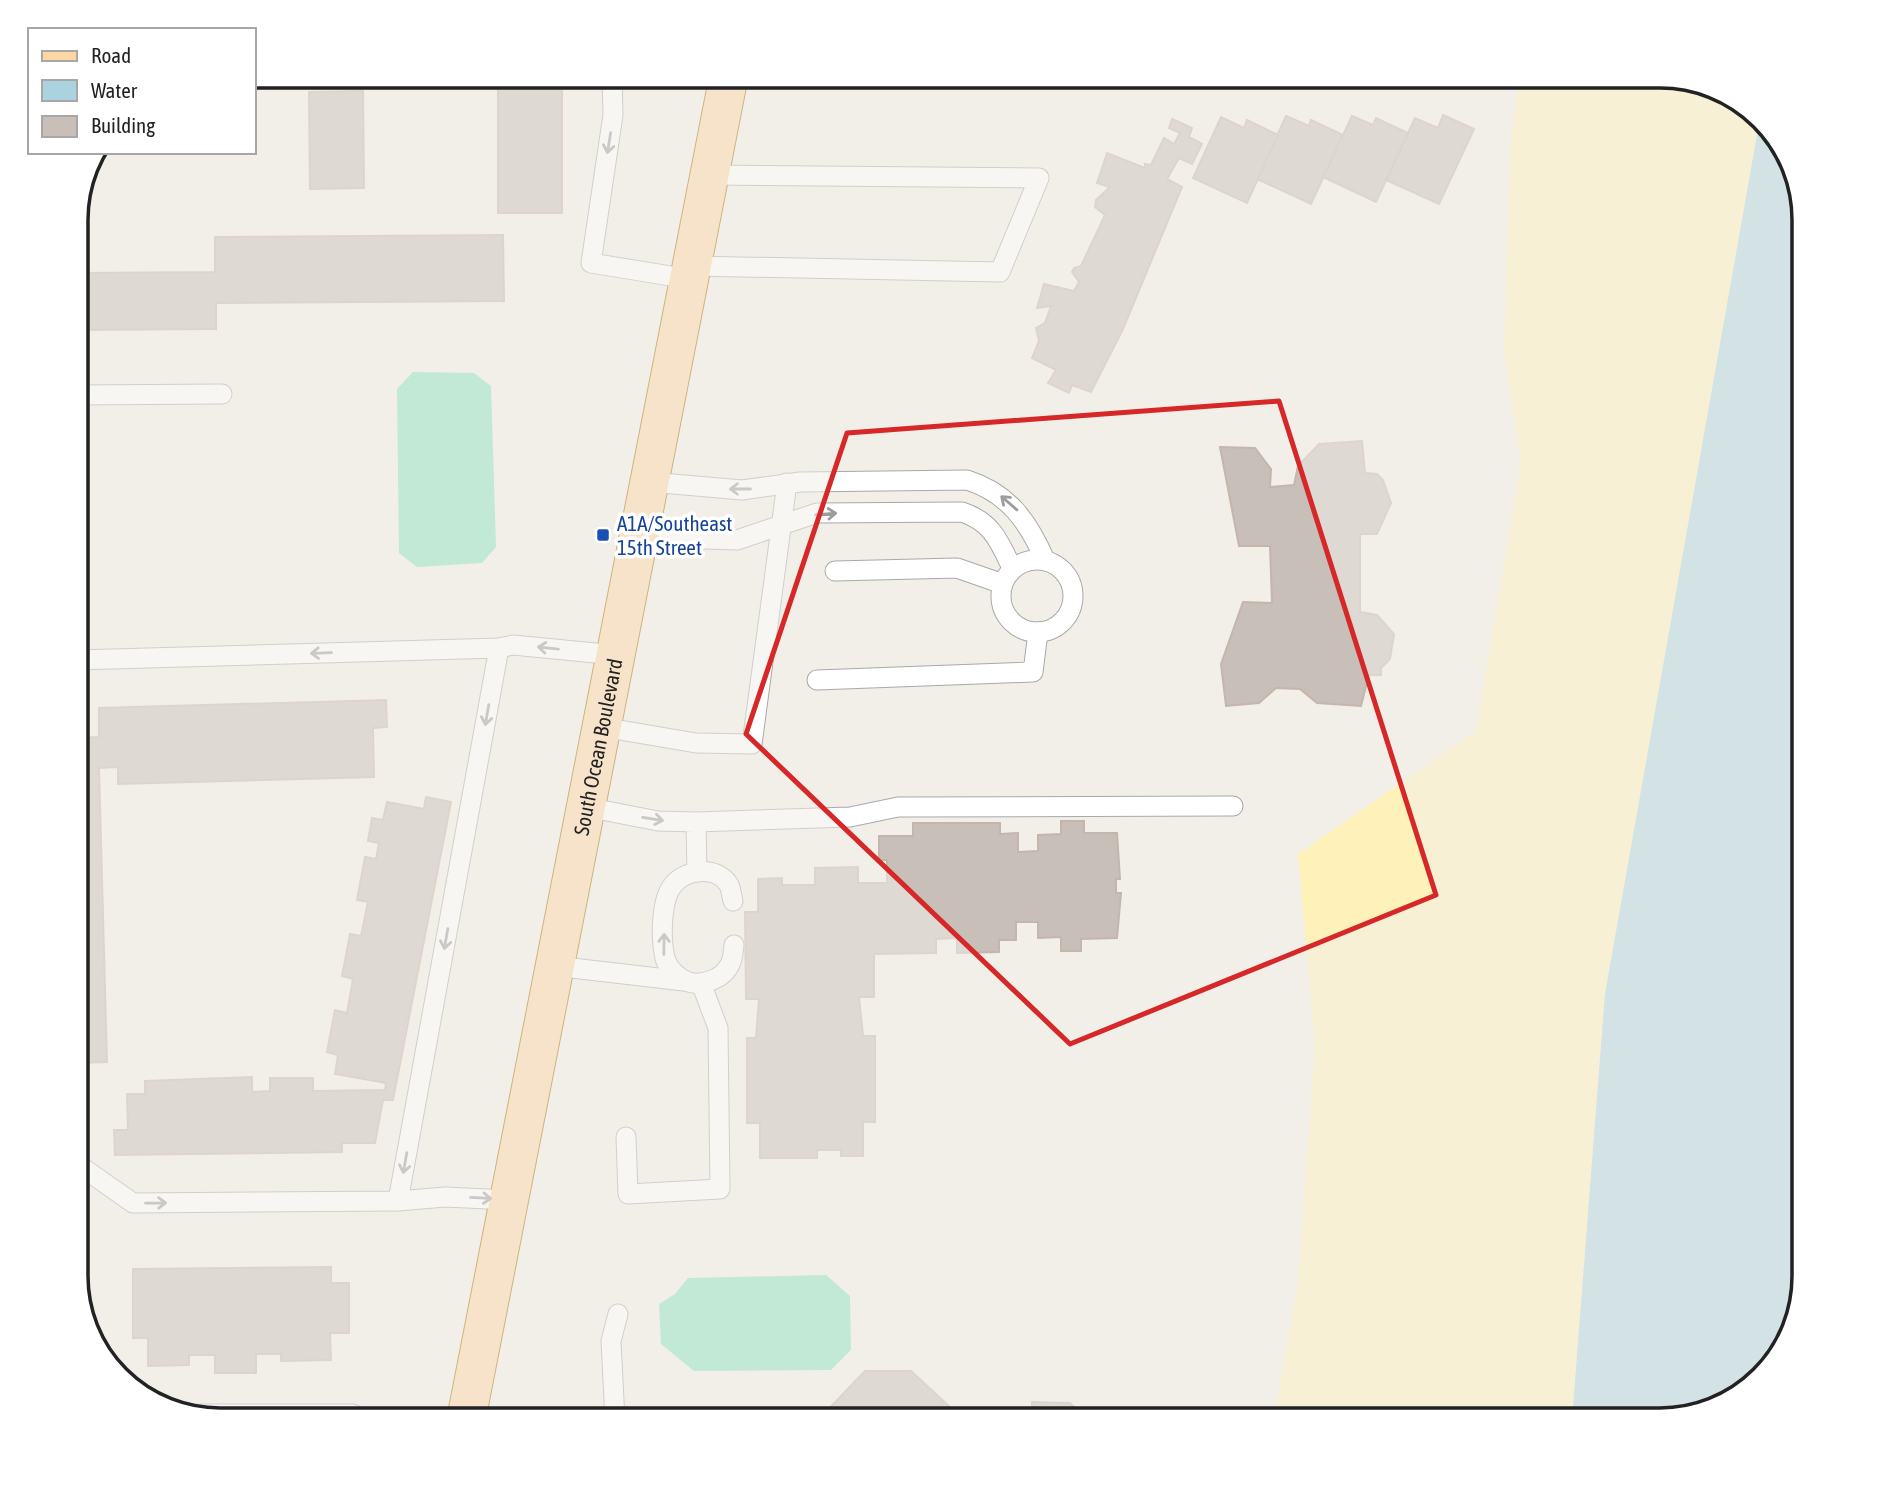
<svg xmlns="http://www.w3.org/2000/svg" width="1879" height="1495" font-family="'Asap Condensed',sans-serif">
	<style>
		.sand { fill: #fff1ba }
		.pitch { fill: #88e0be }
		.water { fill: #aad3df }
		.building { fill: #c7bfb8; stroke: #c4b6ab; stroke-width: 2 }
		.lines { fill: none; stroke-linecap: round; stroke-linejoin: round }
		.service-casing { stroke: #a9a9a9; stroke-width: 21 }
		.primary-casing { stroke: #a06b00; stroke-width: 40 }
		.service { stroke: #fff; stroke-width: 19 }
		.primary { stroke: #fcd6a4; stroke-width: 38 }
		.oneway { stroke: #9c9c9c }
		.marked { fill: none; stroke: #d62828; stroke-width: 5; stroke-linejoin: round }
		.transit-dot { fill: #1a4fb4; stroke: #fff; stroke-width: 2.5 }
		.labels { text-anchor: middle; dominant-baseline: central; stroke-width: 7; stroke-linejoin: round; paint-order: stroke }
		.transit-label { font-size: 21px; fill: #164399; stroke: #fff; text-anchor: start }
		.street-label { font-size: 21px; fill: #222; stroke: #fff }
		.rim { fill: none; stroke: #222; stroke-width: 3.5 }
	</style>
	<rect width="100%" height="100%" fill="#f2efe9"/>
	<path class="sand" d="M1519,75C1585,75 1716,60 1760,118L1605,994L1572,1420H1274L1298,1282L1315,1046L1298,854L1476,731L1521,463L1504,353L1510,149Z"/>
	<g class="pitch">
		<polygon points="413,372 474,373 491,386 496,547 482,563 417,567 399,553 397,389"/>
		<polygon points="826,1275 850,1296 851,1350 831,1370 694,1371 661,1344 659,1304 675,1294 688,1278"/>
	</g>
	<path class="water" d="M1760,118L1789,156L1804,220V1276C1801,1291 1801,1310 1795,1324C1753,1425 1665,1420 1572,1420L1605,994Z"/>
	<g class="building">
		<rect x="498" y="75" width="64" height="138"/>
		<polygon points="363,91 364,188 310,189 309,92"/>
		<polygon points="1443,115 1474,129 1439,204 1386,180 1415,118 1438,128"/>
		<polygon points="1286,116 1309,126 1311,120 1343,135 1311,204 1257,179"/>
		<polygon points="1352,116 1373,125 1376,118 1408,133 1376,202 1323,177"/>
		<polygon points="1221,117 1244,128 1247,120 1278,135 1247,203 1193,178"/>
		<polygon points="1172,119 1192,128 1189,137 1202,144 1192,164 1179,158 1167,179 1182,187 1123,329 1091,392 1072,385 1069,393 1048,383 1056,370 1032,358 1039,341 1036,328 1045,323 1051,306 1037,308 1044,284 1074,291 1079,282 1072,272 1074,268 1081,266 1105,215 1095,207 1096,200 1110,187 1097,183 1107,153 1145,168 1145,164 1151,165 1164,138 1174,144 1180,133 1169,128"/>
		<polygon points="82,185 84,239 76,240 76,210"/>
		<polygon points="503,235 504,301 216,303 216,329 76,330 76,273 215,272 215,237"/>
		<polygon points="1362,441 1365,473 1377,474 1383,480 1391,503 1377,534 1360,534 1360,612 1377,615 1394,634 1390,659 1381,668 1381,675 1369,675 1361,706 1317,703 1300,689 1276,688 1259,703 1226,706 1221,664 1243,602 1272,603 1270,546 1239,546 1220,447 1255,448 1271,469 1270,487 1294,485 1298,466 1319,444"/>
		<polygon points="386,700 387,727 373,728 374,777 118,784 118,767 99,768 107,1062 76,1063 76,738 99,737 99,708"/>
		<polygon points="426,797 451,802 393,1100 383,1100 375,1143 342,1143 342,1152 115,1155 114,1130 128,1130 127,1094 145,1094 145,1081 252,1077 252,1092 270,1091 270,1078 313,1078 313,1091 385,1090 386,1083 335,1074 338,1055 327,1052 335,1010 347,1013 353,979 342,976 350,934 361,936 368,902 357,900 365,857 376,859 379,843 368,841 372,818 383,820 387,802 424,809"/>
		<polygon points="1061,821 1084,821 1084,833 1117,833 1120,879 1116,879 1116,893 1121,893 1117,938 1081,939 1081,951 1061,951 1061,937 1038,938 1038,922 1016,922 1016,940 999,940 999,952 957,953 957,938 936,939 936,953 874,954 874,997 859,997 863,1036 875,1036 875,1122 863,1122 863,1156 841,1156 841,1150 817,1150 817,1158 760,1158 760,1123 747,1123 747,1038 756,1038 759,999 746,999 745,912 758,912 758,879 782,878 782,885 815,885 815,868 858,867 858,883 887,883 887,860 879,860 879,836 913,836 913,823 1000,823 1000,834 1018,833 1018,852 1038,851 1038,835 1061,834"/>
		<polygon points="331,1267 331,1283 349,1283 349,1333 330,1333 331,1360 281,1361 281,1354 256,1354 256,1373 215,1373 215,1355 189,1355 189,1365 148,1366 148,1338 133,1338 133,1269"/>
		<polygon points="865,1371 911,1371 951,1408 1032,1411 1032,1402 1070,1403 1086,1420 818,1420"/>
	</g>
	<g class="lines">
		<defs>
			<g id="service">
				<polyline points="612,75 613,115 591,263 689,279"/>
				<polyline points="692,266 1000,272 1039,178 709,175"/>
				<polyline points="76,395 222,394"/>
				<path d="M650,482L742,490L800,482L967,480C1008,493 1028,521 1045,560"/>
				<path d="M639,537L737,540L817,513L962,512C992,522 999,541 1012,568"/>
				<circle cx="1037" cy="596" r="36"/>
				<polyline points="835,571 957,568 1003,584"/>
				<polyline points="76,660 499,648 513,645 616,655"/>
				<polyline points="817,680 1033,672 1038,632"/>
				<polyline points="602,727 696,743 752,744 787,483"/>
				<polyline points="586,807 658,821 696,822 697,872"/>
				<polyline points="696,822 850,817 898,807 1233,806"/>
				<path d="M733,901C732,897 731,889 729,885C717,865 686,869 673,885C661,899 661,936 664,953C665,964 673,973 682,979C696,988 721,981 729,966C733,961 733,952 734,945"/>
				<polyline points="555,966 684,981"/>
				<polyline points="626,1137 628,1194 720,1189 718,1028 701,983"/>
				<polyline points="76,1163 133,1203 398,1201 445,1197 509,1200"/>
				<polyline points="398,1201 499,648"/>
				<polyline points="191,1414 353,1414"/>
				<polyline points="615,1420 611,1341 618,1314"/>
			</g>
			<g id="primary">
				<path id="s1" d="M466,1420L729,75"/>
			</g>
		</defs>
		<use href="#service" class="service-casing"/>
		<use href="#primary" class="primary-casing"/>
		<use href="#service" class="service"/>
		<use href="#primary" class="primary"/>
	</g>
	<defs><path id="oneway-shaft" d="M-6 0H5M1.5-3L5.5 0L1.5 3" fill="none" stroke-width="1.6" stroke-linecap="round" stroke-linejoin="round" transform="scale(1.75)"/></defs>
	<g class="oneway">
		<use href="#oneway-shaft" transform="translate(609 143) rotate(99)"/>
		<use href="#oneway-shaft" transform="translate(740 489) rotate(-180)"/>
		<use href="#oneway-shaft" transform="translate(1009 503) rotate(-139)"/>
		<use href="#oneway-shaft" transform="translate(826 514) rotate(-5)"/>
		<use href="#oneway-shaft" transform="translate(548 648) rotate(-174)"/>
		<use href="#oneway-shaft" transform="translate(321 653) rotate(178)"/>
		<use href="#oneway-shaft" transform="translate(487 715) rotate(100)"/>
		<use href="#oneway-shaft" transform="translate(653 819) rotate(9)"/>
		<use href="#oneway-shaft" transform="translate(446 939) rotate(100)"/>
		<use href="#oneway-shaft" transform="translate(664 944) rotate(-89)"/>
		<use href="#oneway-shaft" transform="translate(405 1163) rotate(100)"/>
		<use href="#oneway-shaft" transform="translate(481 1198) rotate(3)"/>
		<use href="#oneway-shaft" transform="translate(156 1203) rotate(-1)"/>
	</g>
	<path d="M0 0H1879V1495H0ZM1279,401L1436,895L1070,1044L746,734L847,433Z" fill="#f2efe9" fill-opacity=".55" fill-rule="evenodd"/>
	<path class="marked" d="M1279,401L1436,895L1070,1044L746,734L847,433Z"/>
	<rect class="transit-dot" x="596" y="528" width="14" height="14" rx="3.5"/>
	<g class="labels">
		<g class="transit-label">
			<text x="617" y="523">A1A/Southeast<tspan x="617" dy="24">15th Street</tspan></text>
		</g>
		<g class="street-label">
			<text stroke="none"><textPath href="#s1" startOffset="686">South Ocean Boulevard</textPath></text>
		</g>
	</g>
	<path d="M0 0H1879V1495H0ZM220 88H1660A132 132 0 0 1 1792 220V1276A132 132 0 0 1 1660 1408H220A132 132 0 0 1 88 1276V220A132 132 0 0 1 220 88Z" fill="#fff" fill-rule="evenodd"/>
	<path class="rim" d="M220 88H1660A132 132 0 0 1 1792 220V1276A132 132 0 0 1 1660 1408H220A132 132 0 0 1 88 1276V220A132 132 0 0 1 220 88Z"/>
	<rect x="28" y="28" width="228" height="126" fill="#ffffff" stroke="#a7a7a7" stroke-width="2"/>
	<rect x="42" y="51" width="35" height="10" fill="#fcd6a4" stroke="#a7a7a7" stroke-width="2"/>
	<text x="91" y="63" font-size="21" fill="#222222">Road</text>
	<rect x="42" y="80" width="35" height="21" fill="#aad3df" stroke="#a7a7a7" stroke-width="2"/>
	<text x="91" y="98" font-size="21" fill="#222222">Water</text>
	<rect x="42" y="116" width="35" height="21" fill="#c7bfb8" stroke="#a7a7a7" stroke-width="2"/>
	<text x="91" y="133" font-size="21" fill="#222222">Building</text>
</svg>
